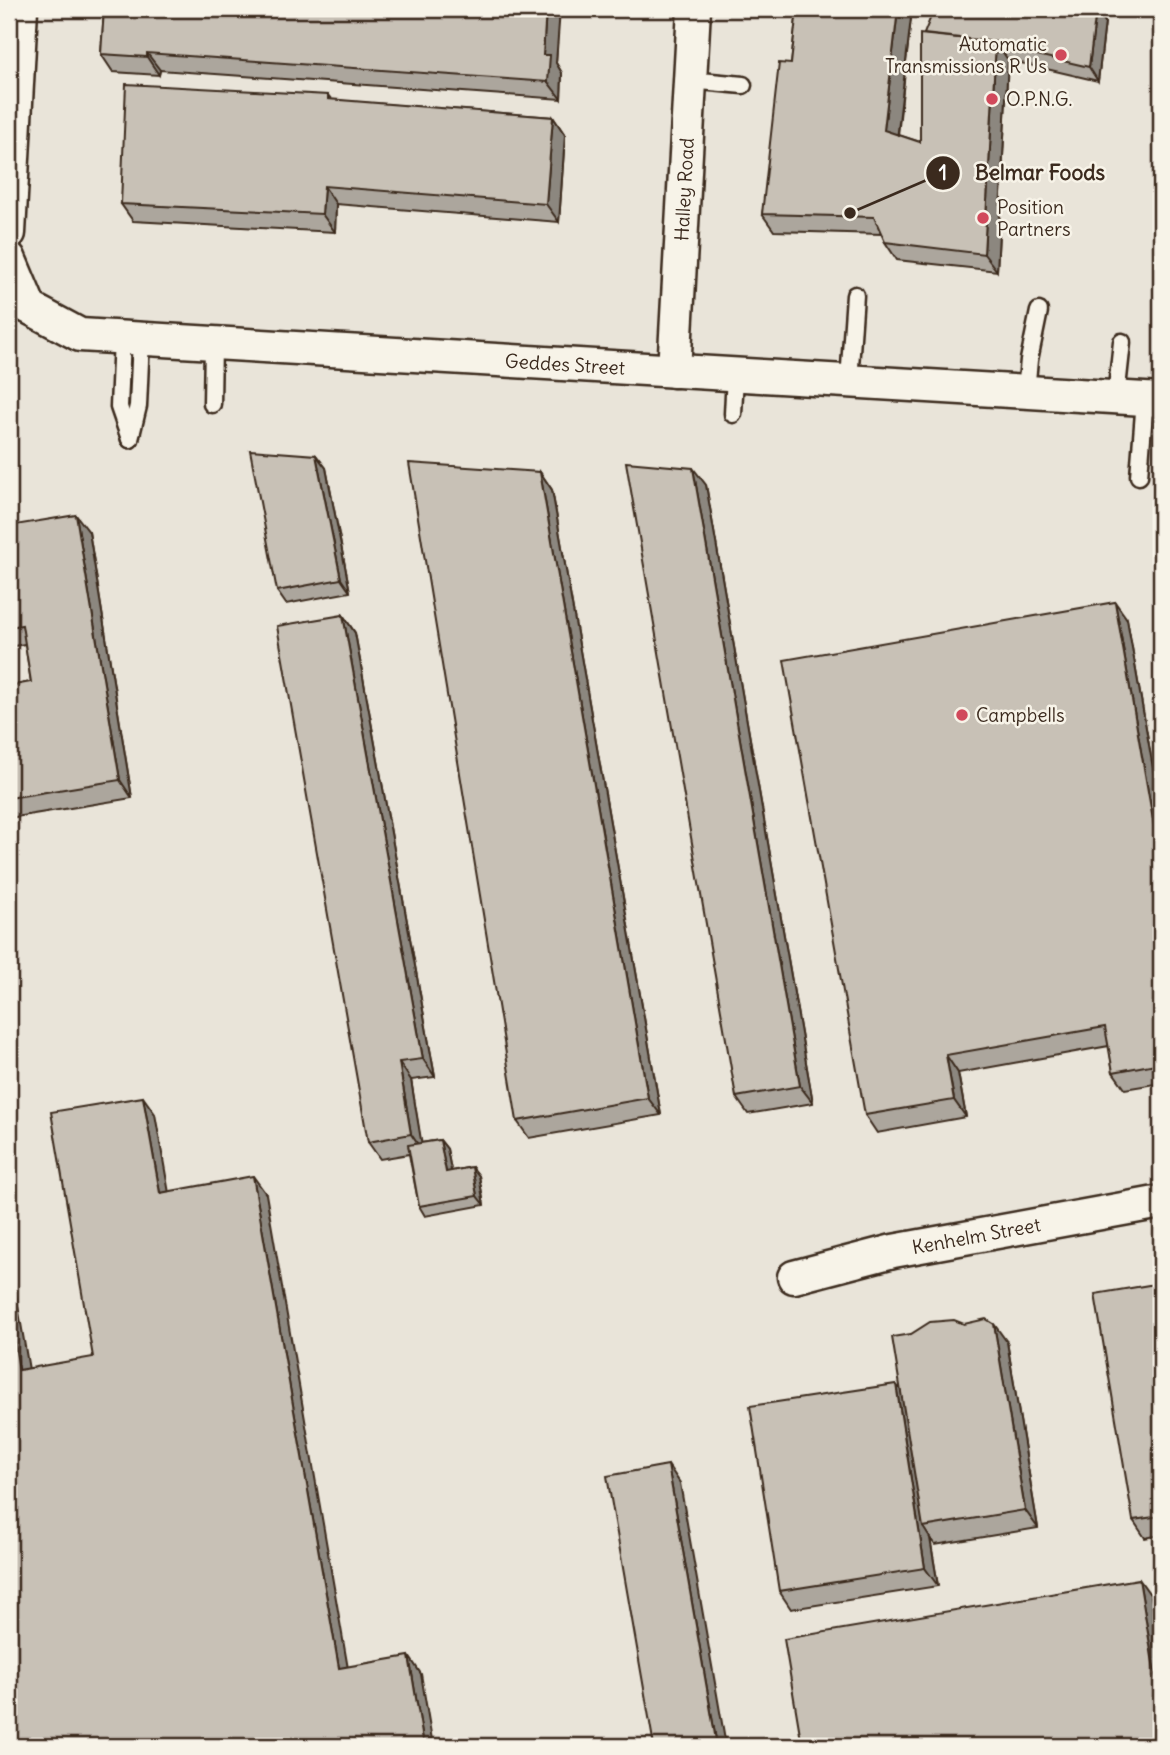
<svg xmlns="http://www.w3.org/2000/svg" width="1170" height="1755" font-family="Delius,sans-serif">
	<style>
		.built { fill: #e9e4d9 }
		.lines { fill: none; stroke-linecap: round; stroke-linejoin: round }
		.service-casing { stroke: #3b2a1e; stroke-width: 21 }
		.minor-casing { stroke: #3b2a1e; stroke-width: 37 }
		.service { stroke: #f7f3e8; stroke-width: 16 }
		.minor { stroke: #f7f3e8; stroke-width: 32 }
		.wall { fill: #aca69d; stroke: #3b2a1e; stroke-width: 2 }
		.shaded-wall { fill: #8c877f; stroke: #3b2a1e; stroke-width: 2 }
		.building { fill: #c8c1b6; stroke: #3b2a1e; stroke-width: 2 }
		.poi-dot { fill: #d1495b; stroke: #f7f3e8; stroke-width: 2.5 }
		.labels { text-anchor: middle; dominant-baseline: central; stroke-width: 5; stroke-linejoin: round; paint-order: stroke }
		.poi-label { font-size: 19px; fill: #3b2a1e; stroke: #f7f3e8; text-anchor: start }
		.street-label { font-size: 19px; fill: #3b2a1e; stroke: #f7f3e8 }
		.leader { fill: none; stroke: #3b2a1e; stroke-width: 2.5 }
		.callout-dot { fill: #3b2a1e; stroke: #f7f3e8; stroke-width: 2.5 }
		.mark-label { font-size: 21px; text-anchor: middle; font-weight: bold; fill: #fff }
		.callout-label { font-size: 21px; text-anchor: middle; font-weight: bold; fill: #3b2a1e; stroke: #f7f3e8; stroke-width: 5; stroke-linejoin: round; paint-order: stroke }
	</style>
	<rect width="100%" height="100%" fill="#f7f3e8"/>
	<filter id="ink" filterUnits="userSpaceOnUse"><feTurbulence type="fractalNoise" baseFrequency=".0143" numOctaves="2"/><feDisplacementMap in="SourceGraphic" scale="14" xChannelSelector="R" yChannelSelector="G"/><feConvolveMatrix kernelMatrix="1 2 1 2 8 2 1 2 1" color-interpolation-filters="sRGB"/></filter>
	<g filter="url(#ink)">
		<rect class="built" x="9" y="9" width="1152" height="1737"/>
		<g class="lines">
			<defs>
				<g id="service">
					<polyline points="690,80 743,85"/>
					<polyline points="122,338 119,407 130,439"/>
					<polyline points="849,381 855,295"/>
					<polyline points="1026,391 1029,360 1039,311"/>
					<polyline points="1116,397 1122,342"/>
					<polyline points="212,404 213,343"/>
					<polyline points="733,414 735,375"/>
					<polyline points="130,439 138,406 141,339"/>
					<polyline points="1139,476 1145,399"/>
				</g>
				<g id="minor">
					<polyline points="9,233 21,9"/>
					<path id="s1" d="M9,258L30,308L80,335L1161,400"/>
					<path id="s2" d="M674,371L694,9"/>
					<path id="s3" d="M794,1277L893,1251L1161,1202"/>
				</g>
			</defs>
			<use href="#service" class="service-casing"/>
			<use href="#minor" class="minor-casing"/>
			<use href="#service" class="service"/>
			<use href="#minor" class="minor"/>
		</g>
		<g class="wall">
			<polygon points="104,9 559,9 556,63 562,73 561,99 160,70 159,75 113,72 101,54"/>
			<polygon points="797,9 912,9 898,135 920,142 924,34 1096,9 1105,22 1098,81 1008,60 997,271 897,260 885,242 882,234 774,231 762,214 791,64"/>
			<polygon points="328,95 332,100 553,117 565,135 559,222 336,204 335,232 133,221 121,204"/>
			<polygon points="316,455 326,468 350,592 286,604 277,591"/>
			<polygon points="540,472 552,490 661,1115 529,1138 517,1121"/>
			<polygon points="706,485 813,1103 748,1114 736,1097"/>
			<polygon points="9,526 89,532 132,798 9,818 9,686 31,682 25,644 9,647"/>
			<polygon points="343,615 355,633 435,1077 411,1080 421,1143 440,1140 447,1149 451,1171 472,1167 479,1176 484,1205 425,1216 419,1206 409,1154 380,1159 368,1142"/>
			<polygon points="1127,619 1161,814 1161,1083 1125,1089 1113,1072 1109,1046 958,1073 966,1117 877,1133 865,1115"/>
			<polygon points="1161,1283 1161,1535 1145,1538 1133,1520"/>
			<polygon points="1007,1342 1038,1528 935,1545 930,1538 938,1586 791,1609 779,1591 900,1389"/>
		</g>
		<g class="shaded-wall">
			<polygon points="546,9 560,10 556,63 562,73 561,99 548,82 543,55"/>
			<polygon points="898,9 912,9 896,148 884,130"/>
			<polygon points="1096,9 1105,22 1098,81 1089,67"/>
			<polygon points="996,42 1008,60 997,271 984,254"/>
			<polygon points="147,53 160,70 159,75 147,57"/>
			<polygon points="553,117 565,135 559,222 546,204"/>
			<polygon points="324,186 336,204 335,232 322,214"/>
			<polygon points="316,455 326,468 350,592 341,579"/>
			<polygon points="693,468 706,485 813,1103 800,1086"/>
			<polygon points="540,472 552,490 661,1115 648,1098"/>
			<polygon points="76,515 89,532 132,798 120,780"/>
			<polygon points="1115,602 1127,619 1161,814 1161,866"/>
			<polygon points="343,615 355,633 435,1077 423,1059"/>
			<polygon points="946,1055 958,1073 966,1117 954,1100"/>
			<polygon points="399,1062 411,1080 423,1152 411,1134"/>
			<polygon points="143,1097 155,1114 172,1210 160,1193"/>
			<polygon points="440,1140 447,1149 453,1181 446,1172"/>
			<polygon points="472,1167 479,1176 484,1205 477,1196"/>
			<polygon points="253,1176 266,1194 351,1686 339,1668"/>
			<polygon points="9,1254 32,1387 19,1370 9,1308"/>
			<polygon points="994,1324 1007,1342 1038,1528 1025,1510"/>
			<polygon points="896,1384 909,1401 923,1527 930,1538 938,1586 925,1568"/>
			<polygon points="668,1465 680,1483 726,1746 717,1746"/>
			<polygon points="1139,1579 1151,1596 1161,1656 1161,1711"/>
			<polygon points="409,1656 421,1674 433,1746 424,1746"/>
		</g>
		<g class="building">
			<polygon points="104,9 546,9 543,55 550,55 548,82 147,53 147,57 101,54"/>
			<polygon points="797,9 898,9 884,130 920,142 920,34 996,42 984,254 885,242 874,217 762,214 779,63 791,64"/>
			<polygon points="934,9 1096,9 1089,67 998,46 996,42 924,34"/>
			<polygon points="126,84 328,95 328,99 553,117 546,204 324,186 322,214 121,204"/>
			<polygon points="250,450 316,455 341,579 277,591"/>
			<polygon points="626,462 693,468 800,1086 736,1097"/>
			<polygon points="409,463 540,472 648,1098 517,1121"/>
			<polygon points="76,515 120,780 9,798 9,686 31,682 22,625 9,627 9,526"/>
			<polygon points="1115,602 1161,866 1161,1063 1113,1072 1105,1027 946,1055 954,1100 865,1115 784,660"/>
			<polygon points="343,615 423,1059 399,1062 411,1134 368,1142 277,626"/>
			<polygon points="143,1097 160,1193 253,1176 339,1668 409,1656 424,1746 9,1746 9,1308 19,1370 93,1357 51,1112"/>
			<polygon points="440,1140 446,1172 472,1167 477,1196 419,1206 408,1145"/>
			<polygon points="1161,1283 1161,1516 1133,1520 1095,1294"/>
			<polygon points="986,1319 994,1324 1025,1510 923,1527 892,1337 911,1334 930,1322 954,1320 964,1324"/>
			<polygon points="896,1384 925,1568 779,1591 750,1406"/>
			<polygon points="668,1465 717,1746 654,1746 607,1476"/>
			<polygon points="1139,1579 1161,1711 1161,1746 802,1746 784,1639"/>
		</g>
	</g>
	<g class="poi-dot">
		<circle cx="1061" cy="55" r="7"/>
		<circle cx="992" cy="99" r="7"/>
		<circle cx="983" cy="218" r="7"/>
		<circle cx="962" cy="715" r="7"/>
	</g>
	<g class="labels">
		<g class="poi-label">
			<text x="1047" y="44" text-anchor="end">Automatic<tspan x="1047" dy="22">Transmissions R Us</tspan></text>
			<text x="1006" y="99">O.P.N.G.</text>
			<text x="997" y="207">Position<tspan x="997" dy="22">Partners</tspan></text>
			<text x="976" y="715">Campbells</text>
		</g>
		<g class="street-label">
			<text stroke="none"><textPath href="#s2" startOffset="182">Halley Road</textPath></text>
			<text stroke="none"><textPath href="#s1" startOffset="597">Geddes Street</textPath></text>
			<text stroke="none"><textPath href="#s3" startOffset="187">Kenhelm Street</textPath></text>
		</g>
	</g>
	<path class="leader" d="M850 213L943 173"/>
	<g class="callout-dot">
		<circle cx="850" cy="213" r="7"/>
		<circle cx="943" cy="173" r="18"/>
	</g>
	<g class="mark-label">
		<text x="943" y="180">1</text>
	</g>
	<g class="callout-label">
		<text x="1040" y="180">Belmar Foods</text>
	</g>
	<rect width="1170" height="1755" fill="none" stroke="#f7f3e8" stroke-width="35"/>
	<rect x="18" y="18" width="1135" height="1720" fill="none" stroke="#3b2a1e" stroke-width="2.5" filter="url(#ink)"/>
</svg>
